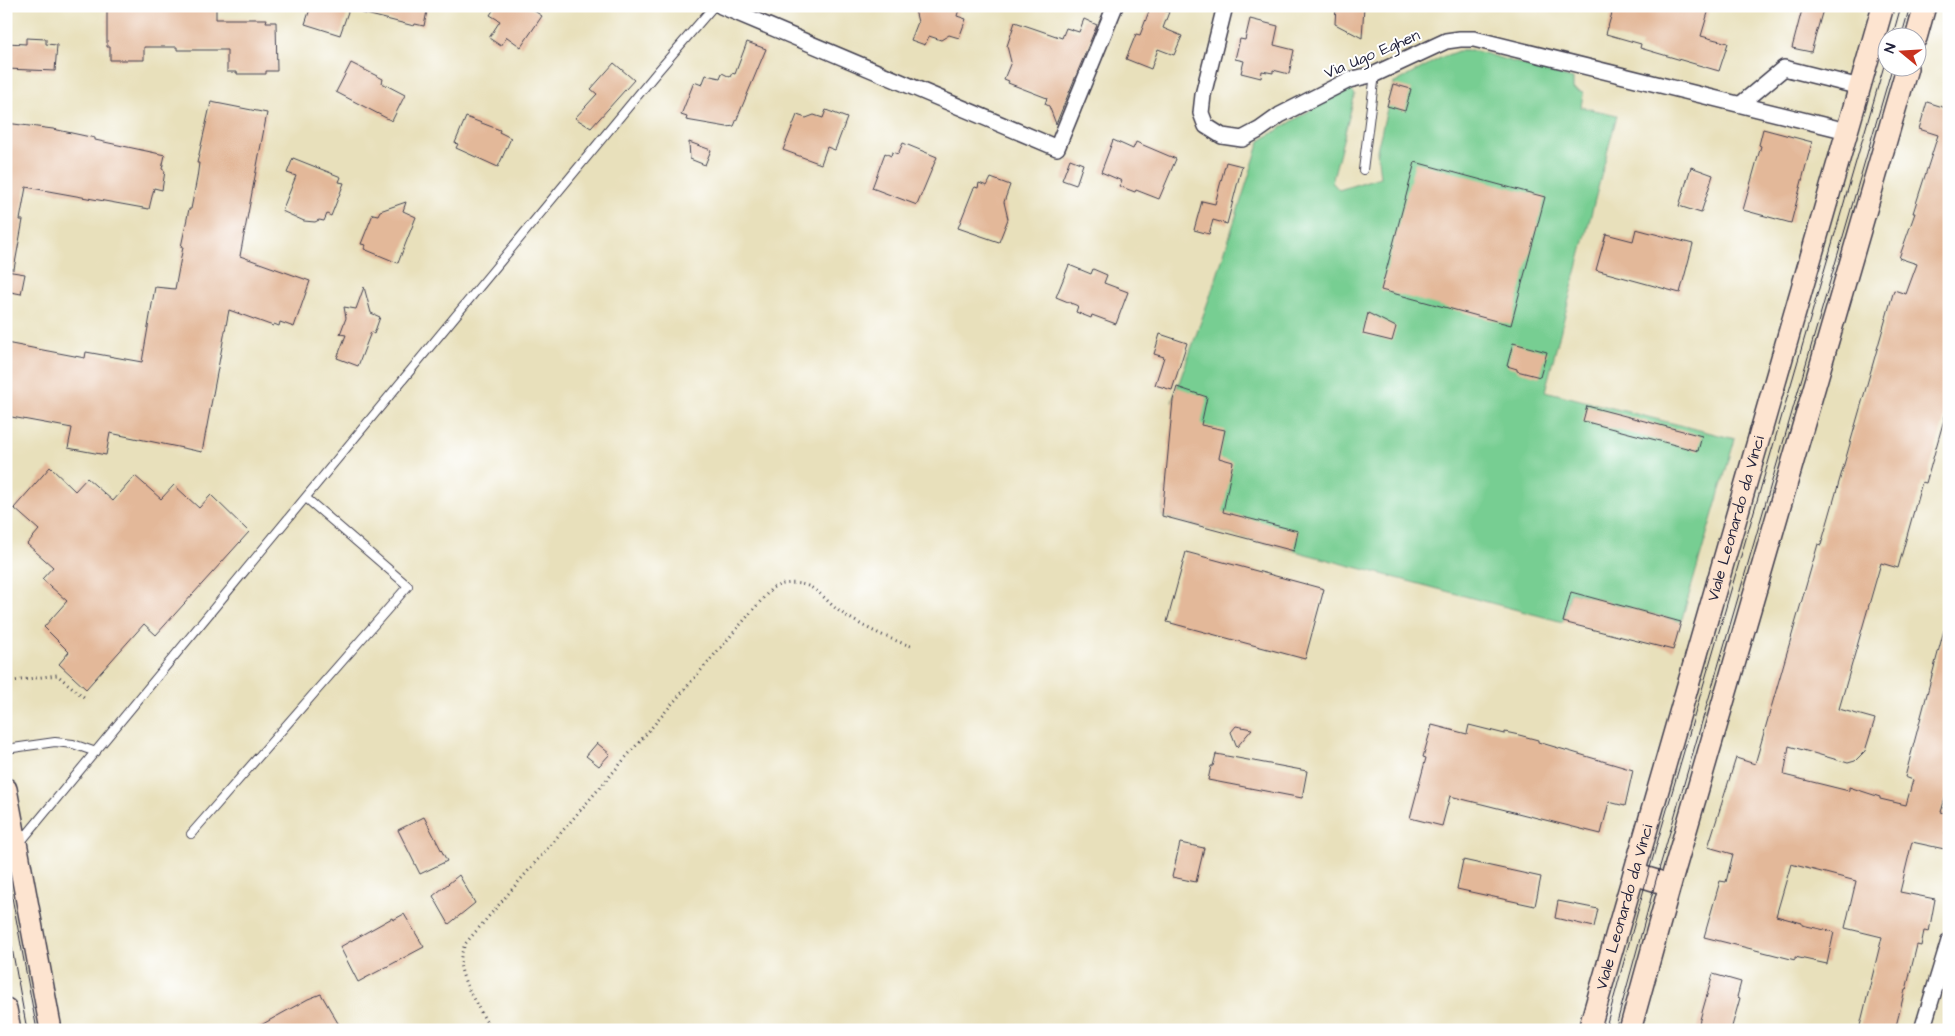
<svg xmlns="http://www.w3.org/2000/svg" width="1955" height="1036" font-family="'Architects Daughter',sans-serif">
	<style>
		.grass { fill: #77ce92; stroke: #4c7866 }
		.building { fill: #e3b899 }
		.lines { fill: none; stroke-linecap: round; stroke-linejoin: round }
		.lane-casing { stroke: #403e4e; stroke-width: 10 }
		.street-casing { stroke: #403e4e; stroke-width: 18 }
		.secondary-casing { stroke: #403e4e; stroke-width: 24 }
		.path { stroke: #403e4e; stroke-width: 3; stroke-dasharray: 1 4; stroke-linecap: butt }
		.lane { stroke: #fff; stroke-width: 8 }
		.street { stroke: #fff; stroke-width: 15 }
		.secondary { stroke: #fde4d0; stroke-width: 21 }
		.tram { stroke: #22223b; stroke-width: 1 }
		.labels { text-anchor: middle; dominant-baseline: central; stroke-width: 4; stroke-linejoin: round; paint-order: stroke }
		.street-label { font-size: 16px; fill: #22223b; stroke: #fff }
	</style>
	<rect width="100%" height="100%" fill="#fff"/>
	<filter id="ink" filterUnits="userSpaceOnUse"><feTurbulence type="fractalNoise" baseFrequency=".02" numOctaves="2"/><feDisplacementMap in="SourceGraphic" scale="10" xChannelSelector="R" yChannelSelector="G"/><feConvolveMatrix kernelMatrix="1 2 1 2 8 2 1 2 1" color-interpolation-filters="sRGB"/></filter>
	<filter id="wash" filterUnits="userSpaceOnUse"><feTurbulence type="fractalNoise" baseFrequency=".0096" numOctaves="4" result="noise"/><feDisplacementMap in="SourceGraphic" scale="20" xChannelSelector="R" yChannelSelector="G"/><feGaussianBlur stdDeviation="1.12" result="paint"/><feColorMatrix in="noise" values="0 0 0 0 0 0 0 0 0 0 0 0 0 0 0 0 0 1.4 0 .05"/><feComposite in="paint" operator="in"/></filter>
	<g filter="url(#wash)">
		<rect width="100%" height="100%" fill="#e8e0bb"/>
		<polygon class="grass" points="1458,51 1476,51 1573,79 1573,89 1583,93 1581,107 1617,115 1545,391 1735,439 1681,622 1571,592 1563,622 1162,516 1175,402 1172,402 1214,285 1260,141 1348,87 1355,94 1332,182 1339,190 1380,177 1377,150 1393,84 1442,57"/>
		<g id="blocks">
			<g class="building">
				<polygon points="107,6 216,6 216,19 267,19 266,22 276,22 277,71 266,71 266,74 237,74 237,72 227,72 227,50 177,50 177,47 144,47 144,60 110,60 110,47 107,47"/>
				<polygon points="311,6 350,6 340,35 305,24"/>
				<polygon points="362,6 428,6 424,26 415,24 414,26 362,13"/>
				<polygon points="496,6 527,6 542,16 521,47 507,37 501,46 489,38 500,21 490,15"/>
				<polygon points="914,6 960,6 957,16 966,19 959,38 949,35 941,40 929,36 925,45 911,40 918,22"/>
				<polygon points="1151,6 1169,12 1163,28 1182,36 1174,55 1158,49 1151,69 1126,59 1136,34 1140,35"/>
				<polygon points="1336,6 1364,6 1362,38 1335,24"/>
				<polygon points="1614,6 1710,6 1701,36 1728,43 1719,71 1640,48 1641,44 1606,34"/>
				<polygon points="1803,6 1824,6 1811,52 1792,48"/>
				<polygon points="1084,19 1097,25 1056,124 1049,106 1045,104 1047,98 1008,83 1009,81 1004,79 1011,62 1007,46 1015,22 1062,38 1066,28 1079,32"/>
				<polygon points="1250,19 1278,26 1274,45 1294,50 1289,74 1273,70 1273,73 1262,71 1261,78 1241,73 1244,61 1235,59 1240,39 1245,40"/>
				<polygon points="26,38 46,39 46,44 57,45 55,71 6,69 6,43 26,44"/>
				<polygon points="747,42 766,49 734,126 727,127 686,120 687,117 681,115 694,82 702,85 706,75 720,78 722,73 730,77 732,73 735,74"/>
				<polygon points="351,63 383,79 382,83 405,95 392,121 336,92"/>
				<polygon points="614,63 634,80 591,128 575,118 597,94 591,89"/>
				<polygon points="1393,84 1411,89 1405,111 1387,106"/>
				<polygon points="211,102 267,113 240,256 310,281 294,327 280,322 279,326 274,324 273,326 229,310 202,452 110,433 106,455 68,448 72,428 6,416 6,343 85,358 86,352 142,362 155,287 175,289 183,247 181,247 189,209 191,209 197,178 199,163 197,163"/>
				<polygon points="1927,102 1949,109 1949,402 1926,483 1922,482 1898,568 1881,563 1839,709 1875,719 1865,751 1855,761 1848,763 1789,746 1784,775 1849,791 1849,787 1880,797 1880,799 1906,805 1913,780 1905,777 1944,630 1949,630 1949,785 1941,812 1949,814 1945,834 1949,835 1949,850 1912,842 1900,892 1935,899 1929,932 1924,931 1921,946 1917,945 1906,990 1905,990 1895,1030 1873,1030 1860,1026 1882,937 1845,928 1856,881 1791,864 1776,916 1802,923 1802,925 1834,932 1827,964 1795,957 1795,960 1704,937 1720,881 1726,882 1733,854 1708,847 1736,758 1755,764 1818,544 1821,545 1894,290 1906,294 1917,264 1899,258 1915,213 1913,213 1938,135 1919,129"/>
				<polygon points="826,110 847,118 835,150 827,147 821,164 783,150 797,115 806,118 814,115 823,118"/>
				<polygon points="466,117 500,130 499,132 511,138 498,167 456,148 458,144 455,143"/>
				<polygon points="6,123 53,129 95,138 95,140 165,155 162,169 165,171 162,190 154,188 149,209 26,187 20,220 23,220 14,269 6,269"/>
				<polygon points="1763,129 1812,142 1791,223 1743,210 1761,146 1759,145"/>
				<polygon points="1113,140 1133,149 1136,142 1176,159 1159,199 1136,190 1135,192 1119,186 1122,181 1101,172"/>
				<polygon points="689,142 711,150 705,165 690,159"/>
				<polygon points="903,143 937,157 917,205 872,188 885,153 891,156 892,152 898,154"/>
				<polygon points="293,158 341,177 339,182 344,183 331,216 327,214 324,221 319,220 315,222 304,221 282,211 296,176 287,173"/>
				<polygon points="1070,159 1083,164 1076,185 1062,180"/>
				<polygon points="1226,162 1242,166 1227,224 1213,220 1209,234 1194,230 1202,201 1215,204"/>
				<polygon points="1415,162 1545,197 1511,325 1381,290"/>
				<polygon points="1691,167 1713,175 1701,213 1679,206"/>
				<polygon points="991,178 1010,185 1004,202 1008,219 999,242 958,228 973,190 975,187 978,188 979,183 987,186"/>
				<polygon points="406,202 403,211 416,217 398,263 364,249 366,245 361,244 373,214 378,215 380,211"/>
				<polygon points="1636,229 1693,244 1680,293 1596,270 1606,234 1633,241"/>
				<polygon points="1069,265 1091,274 1093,269 1107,275 1104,283 1128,292 1116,324 1092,315 1091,318 1076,312 1078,306 1056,297"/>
				<polygon points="6,271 25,274 21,294 6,291"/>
				<polygon points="364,287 371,313 380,317 374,334 371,332 358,366 337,358 346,335 340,334 346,318 344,307 356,309"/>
				<polygon points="1368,313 1396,327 1392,341 1363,334"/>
				<polygon points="1160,334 1187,343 1172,390 1155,385 1164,357 1154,354"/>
				<polygon points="1513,343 1547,352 1540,377 1517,371 1517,369 1507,366"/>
				<polygon points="1177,387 1207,397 1201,425 1225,430 1219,458 1233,462 1223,512 1298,531 1294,551 1162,516 1173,400"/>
				<polygon points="1587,406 1702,436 1698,451 1583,421"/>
				<polygon points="50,467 75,491 87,478 113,501 135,476 161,499 174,485 199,508 211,495 249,532 156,635 144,624 86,689 59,664 69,652 44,627 67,601 42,579 53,567 27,544 39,530 14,508"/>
				<polygon points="1186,552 1324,589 1305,659 1167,622"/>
				<polygon points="1571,592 1681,622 1673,650 1563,622"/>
				<polygon points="1432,725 1467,734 1469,725 1505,734 1505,732 1519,735 1538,740 1538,742 1633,770 1625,806 1609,802 1601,834 1450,796 1442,826 1410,818 1426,758 1423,757"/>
				<polygon points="1236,726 1252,729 1237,747 1231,732"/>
				<polygon points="597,743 610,754 599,766 586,756"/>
				<polygon points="1216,754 1307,771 1302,798 1208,780 1211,766 1213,766"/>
				<polygon points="424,817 447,861 420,874 398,830"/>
				<polygon points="1180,843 1204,848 1196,882 1172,877"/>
				<polygon points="1463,860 1541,877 1535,906 1457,889"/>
				<polygon points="459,875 475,903 449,924 433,896"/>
				<polygon points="1558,901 1598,909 1594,927 1555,918"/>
				<polygon points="404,914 424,947 358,982 340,947 392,918 393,920"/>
				<polygon points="1713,974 1741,982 1737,997 1740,998 1731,1030 1697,1030"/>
				<polygon points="321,994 342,1030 252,1030 308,999"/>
			</g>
		</g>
	</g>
	<g filter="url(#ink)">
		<use href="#blocks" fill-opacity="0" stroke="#403e4e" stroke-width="1"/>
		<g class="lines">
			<defs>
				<g id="lane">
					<polyline points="1363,170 1375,74"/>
					<polyline points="6,749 55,742 73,744 96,752"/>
					<polyline points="191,834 408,586 306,498"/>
					<polyline points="19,844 658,71 714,6"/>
				</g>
				<g id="street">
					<polyline points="721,6 1057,148 1115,6"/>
					<polyline points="1225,6 1203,95 1201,113 1206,126 1222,136 1242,139 1259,130 1280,115 1349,80 1375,74 1446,41 1460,39 1474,39 1847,131"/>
					<polyline points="1741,104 1784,68 1860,87"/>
					<polyline points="1922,1030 1949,941"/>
				</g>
				<g id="secondary">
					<polyline points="1916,38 1925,6"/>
					<polyline points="6,789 51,1030"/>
					<polyline points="1634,874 1670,885"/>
					<polyline points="6,1009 10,1030"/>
					<path id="s1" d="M1589,1030L1883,6"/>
					<polyline points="1630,1030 1670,885 1907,68"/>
				</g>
			</defs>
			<use href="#lane" class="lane-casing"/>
			<use href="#street" class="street-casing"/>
			<use href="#secondary" class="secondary-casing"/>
			<g class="path">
				<polyline points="6,682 57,675 85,698"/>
				<path d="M491,1030C482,1013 464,986 461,968C459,960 462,952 465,944L772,588C782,583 793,582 805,585C819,589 828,603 839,611C861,626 886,638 911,646"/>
			</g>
			<use href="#lane" class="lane"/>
			<use href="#street" class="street"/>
			<use href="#secondary" class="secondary"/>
			<g class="tram">
				<polyline points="1892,38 1901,6"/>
				<polyline points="1901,38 1910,6"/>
				<polyline points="6,865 37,1030"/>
				<polyline points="6,915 27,1030"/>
				<polyline points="1605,1030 1647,878 1888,52"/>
				<polyline points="1615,1030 1656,880 1892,68"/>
			</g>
		</g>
	</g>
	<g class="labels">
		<g class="street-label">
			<text transform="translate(1372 54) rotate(-23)">Via Ugo Eghen</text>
			<text stroke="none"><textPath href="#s1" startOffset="532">Viale Leonardo da Vinci</textPath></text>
			<text stroke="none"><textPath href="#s1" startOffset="128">Viale Leonardo da Vinci</textPath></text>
		</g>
	</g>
	<rect width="1955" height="1036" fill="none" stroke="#fff" stroke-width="25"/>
	<g transform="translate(1902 52) rotate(288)"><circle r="24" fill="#ffffff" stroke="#a7a7b1"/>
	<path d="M0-4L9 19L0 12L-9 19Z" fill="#c8321e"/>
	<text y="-8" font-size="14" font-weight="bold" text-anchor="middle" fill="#22223b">N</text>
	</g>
</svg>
